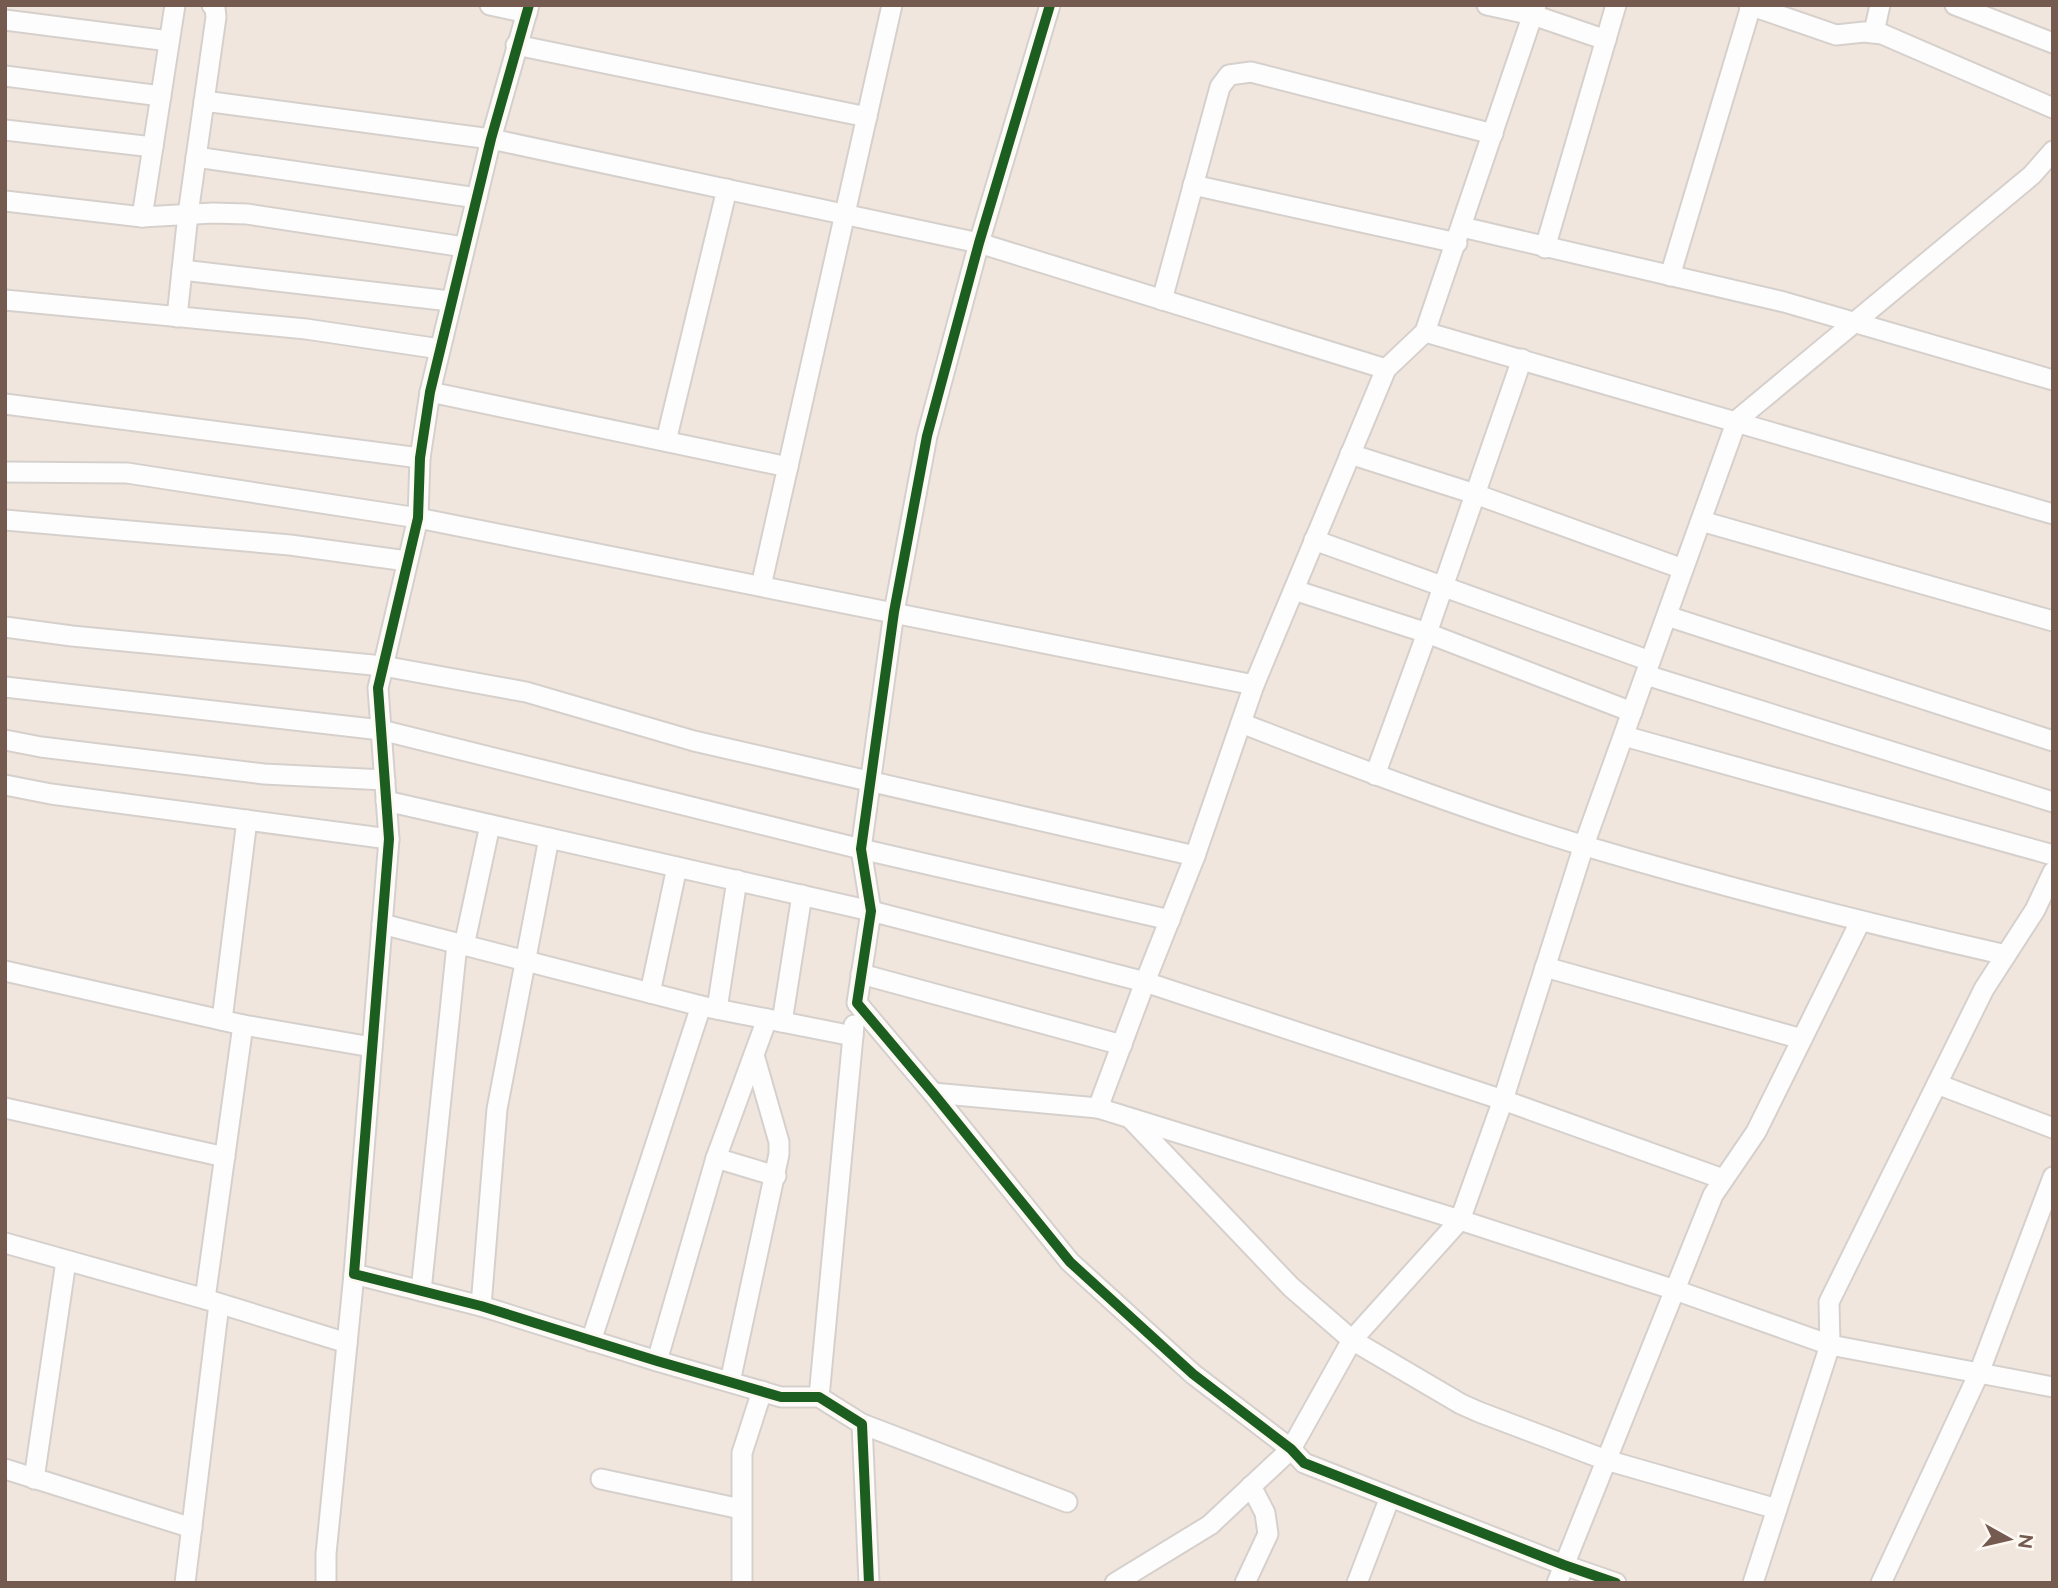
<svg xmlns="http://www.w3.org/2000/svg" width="2058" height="1588" font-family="Raleway,sans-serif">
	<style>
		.residential { fill: #f0e6de }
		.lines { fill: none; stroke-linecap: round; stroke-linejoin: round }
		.street-casing { stroke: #d6d0cc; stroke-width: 23 }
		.street { stroke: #fefdfd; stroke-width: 19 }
		.cycleway-casing { stroke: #fef8f2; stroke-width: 15 }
		.cycleway { stroke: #1b5e20; stroke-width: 10 }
	</style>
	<rect width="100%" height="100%" fill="#f8f4f0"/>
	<rect class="residential" x="5" y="5" width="2048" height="1578"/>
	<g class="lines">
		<defs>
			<g id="street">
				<polyline points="490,5 527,13"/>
				<polyline points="529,5 491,139 430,392 420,458 418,518 378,688 389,839 354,1274 481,1306 657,1361 781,1397 819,1397 862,1424 869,1583"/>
				<polyline points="1050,5 979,243 927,436 894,612 861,849 871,911 857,1003 933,1093 1070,1262 1193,1374 1291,1449 1304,1463 1564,1565 1616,1583"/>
				<polyline points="1487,5 1533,15 1606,40"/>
				<polyline points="1749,5 1836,35 1864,32 1882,34 2053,108"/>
				<polyline points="1955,5 2053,43"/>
				<polyline points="5,20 169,41"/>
				<polyline points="1874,32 1880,5"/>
				<polyline points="516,45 867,117"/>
				<polyline points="5,76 161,96"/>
				<polyline points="204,101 491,139 979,243 1386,369"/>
				<polyline points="5,130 153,147"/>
				<polyline points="196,157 477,198"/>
				<polyline points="1193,185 1457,243"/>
				<polyline points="5,201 142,217 213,213 247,214 464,247"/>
				<polyline points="142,217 175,5"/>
				<polyline points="1462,227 1784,302 2053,380"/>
				<polyline points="1545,248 1616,5"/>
				<polyline points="182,270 450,301"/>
				<polyline points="1670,276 1751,6"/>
				<polyline points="5,300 306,329 440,349"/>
				<polyline points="1162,300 1220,87 1229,75 1251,72 1493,134"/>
				<polyline points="177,317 188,214 216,17 215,8 212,5"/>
				<polyline points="1425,332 1536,5"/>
				<polyline points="430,392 788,467"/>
				<polyline points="5,404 420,458"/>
				<polyline points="666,441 727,189"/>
				<polyline points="1350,454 1475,494 1683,569"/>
				<polyline points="5,472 127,473 418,518 1254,685"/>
				<polyline points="5,520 290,545 407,561"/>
				<polyline points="1701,521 2053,621"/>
				<polyline points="1314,540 1650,661"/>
				<polyline points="761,586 892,5"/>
				<polyline points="1294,590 1427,633 1632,712"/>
				<polyline points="1667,616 2053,741"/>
				<polyline points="5,627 72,636 383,666 526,692 694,741 1195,856"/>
				<polyline points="1646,675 2053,802"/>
				<polyline points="5,687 381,730 861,849 1170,920"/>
				<path d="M1241,723C1354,767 1469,811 1585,846C1724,887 1865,923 2006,955"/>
				<polyline points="1624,736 2053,855"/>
				<polyline points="5,740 41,747 264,774 385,780"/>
				<polyline points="1375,775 1427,633 1522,359"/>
				<polyline points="5,785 51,794 389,839"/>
				<polyline points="386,801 871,911 1145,982 1098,1108"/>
				<polyline points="382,924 701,1006 853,1036"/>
				<polyline points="464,946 490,825"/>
				<polyline points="1545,967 1802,1039"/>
				<polyline points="5,971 243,1025 372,1047"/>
				<polyline points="861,974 1122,1045"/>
				<polyline points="650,993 677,867"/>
				<polyline points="717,1009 737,880"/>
				<polyline points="222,1020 247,820"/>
				<polyline points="782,1022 802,895"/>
				<polyline points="1937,1084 2053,1128"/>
				<polyline points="933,1093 1098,1108 1460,1220 1675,1290 1830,1345 2053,1387"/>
				<polyline points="5,1108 225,1157"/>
				<polyline points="1131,1119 1291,1287 1352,1340 1461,1404 1479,1412 1606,1460 1777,1509"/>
				<polyline points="716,1158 776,1176"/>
				<polyline points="1723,1179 1503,1100 1145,982 1195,856 1254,685 1386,369 1425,332 2053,514"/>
				<polyline points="5,1243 205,1299 347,1343"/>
				<polyline points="421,1291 457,944"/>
				<polyline points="205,1299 243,1025"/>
				<polyline points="481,1306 497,1109 549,838"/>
				<polyline points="591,1341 701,1006"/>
				<polyline points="657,1361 716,1158 767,1019"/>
				<polyline points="730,1382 779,1154 779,1142 754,1055"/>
				<polyline points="819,1397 854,1025"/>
				<polyline points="862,1424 1067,1502"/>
				<polyline points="5,1469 192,1528"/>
				<polyline points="34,1479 66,1261"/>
				<polyline points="601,1479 741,1509"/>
				<polyline points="185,1583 219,1304"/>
				<polyline points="326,1583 326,1554 354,1274"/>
				<polyline points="742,1583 742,1453 762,1391"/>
				<polyline points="1115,1583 1210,1525 1291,1449 1352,1340 1460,1220 1503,1100 1584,845 1737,420 2032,175 2053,151"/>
				<polyline points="1245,1583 1268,1534 1265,1513 1251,1486"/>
				<polyline points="1357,1583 1390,1497"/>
				<polyline points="1557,1583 1713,1195 1756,1132 1860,922"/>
				<polyline points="1753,1583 1830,1345 1829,1302 1984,989 2035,910 2053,872"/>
				<polyline points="1881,1583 1979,1373 2053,1177"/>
			</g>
		</defs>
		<use href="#street" class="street-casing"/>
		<use href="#street" class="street"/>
		<defs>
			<g id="cycleway">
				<polyline points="529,5 491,139 430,392 420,458 418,518 378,688 389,839 354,1274 481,1306 657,1361 781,1397 819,1397 862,1424 869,1583"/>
				<polyline points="1050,5 979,243 927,436 894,612 861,849 871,911 857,1003 933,1093 1070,1262 1193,1374 1291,1449 1304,1463 1564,1565 1616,1583"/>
			</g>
		</defs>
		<use href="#cycleway" class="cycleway-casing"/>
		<use href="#cycleway" class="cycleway"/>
	</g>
	<rect width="2058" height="1588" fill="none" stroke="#755a50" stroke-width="14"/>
	<g transform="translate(2009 1539) rotate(98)" stroke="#fef8f2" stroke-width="5" paint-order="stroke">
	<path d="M0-5L12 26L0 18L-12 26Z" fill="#755a50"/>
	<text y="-10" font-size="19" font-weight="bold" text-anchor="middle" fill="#755a50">N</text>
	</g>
</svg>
